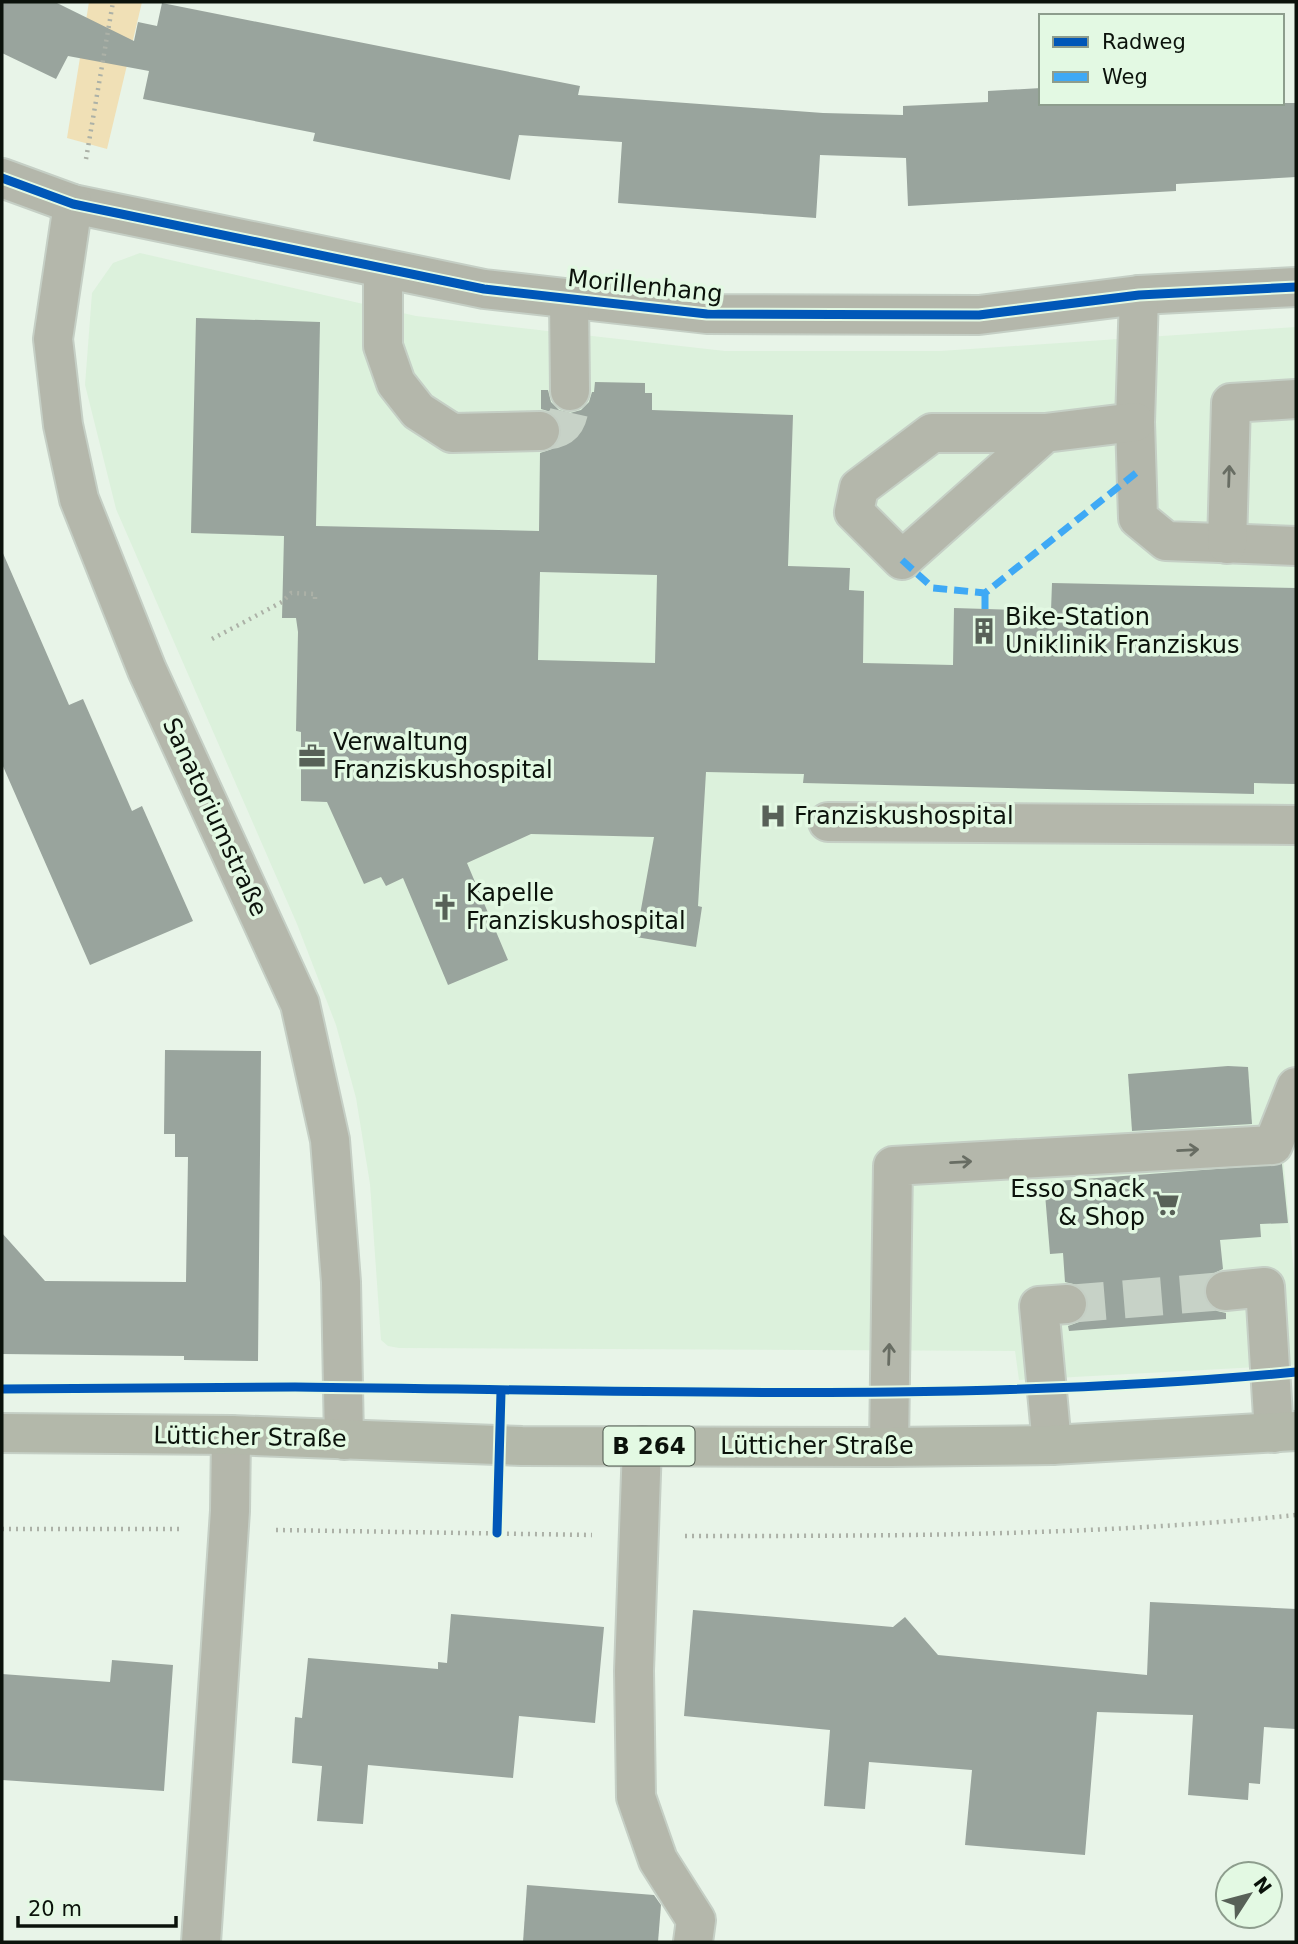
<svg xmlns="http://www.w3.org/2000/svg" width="1298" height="1944" font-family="'DejaVu Sans',sans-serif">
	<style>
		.built { fill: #dcf1dc }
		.green { fill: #f0e0b6 }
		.building { fill: #99a49d; fill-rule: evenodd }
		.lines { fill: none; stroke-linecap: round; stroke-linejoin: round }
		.minor-tunnel { stroke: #c7d2c7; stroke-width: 38; stroke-dasharray: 38 19; stroke-linecap: butt }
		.minor-casing { stroke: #c5cfc5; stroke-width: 42 }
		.major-casing { stroke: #c5cfc5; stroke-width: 42 }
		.path { stroke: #acb1a7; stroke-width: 4.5; stroke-dasharray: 2 5; stroke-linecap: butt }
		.minor { stroke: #b4b7ab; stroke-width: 38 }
		.major { stroke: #b3b8aa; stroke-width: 38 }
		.quiet { stroke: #3fa9f5; stroke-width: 7; stroke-dasharray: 14 7; stroke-linecap: butt }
		.cycleway-casing { stroke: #e3f9e3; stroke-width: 13 }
		.cycleway { stroke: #0057b8; stroke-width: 9 }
		.oneway { stroke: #686d63 }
		.labels { text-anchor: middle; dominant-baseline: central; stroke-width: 7; stroke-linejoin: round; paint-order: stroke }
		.shield { fill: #e3f9e3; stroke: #4c574c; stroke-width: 2 }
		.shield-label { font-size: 23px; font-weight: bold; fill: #0b120b }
		.street-label { font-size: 24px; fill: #0b120b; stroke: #e3f9e3 }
		.poi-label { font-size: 24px; fill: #0b120b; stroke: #e3f9e3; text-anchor: start }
	</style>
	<rect width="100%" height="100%" fill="#e8f4e8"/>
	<polygon class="built" points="140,253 416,316 725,351 940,351 1296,327 1296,1122 1283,1155 1296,1295 1296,1365 1019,1380 1015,1351 399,1348 388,1346 381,1340 370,1184 356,1098 336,1025 297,924 116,509 85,385 92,293 113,263"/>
	<polygon class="green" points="89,2 142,2 107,149 67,138"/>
	<g class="building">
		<polygon points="2,2 55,2 134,41 138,22 157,26 162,3 580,86 578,95 823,113 903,115 903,106 988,102 988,91 1041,88 1041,103 1296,103 1296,177 1176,184 1176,191 908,206 906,158 820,155 816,218 618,203 622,142 519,135 510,180 313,141 315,133 143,99 149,71 68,56 56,79 2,53"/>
		<path d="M196,318L320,322L316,526L539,531L540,453L552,449L559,441L562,431L558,419L551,412L541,409V390H548L551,402L559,410L570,413L581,410L589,402L592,392H594L595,382L645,383V393H652V410L793,415L788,566L850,568L849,590L864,591L863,663L953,665L954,608L1051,611L1052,583L1296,588V784L1254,783V794L803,783L804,774L706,772L698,906L702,907L696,947L636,937L654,837L531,834L467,863L508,960L448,985L403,878L386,886L381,877L364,884L327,802L301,801V732L296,731L298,632L296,618H282L284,536L191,533ZM540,572L657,575L655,663L538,660Z"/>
		<polygon points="2,551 69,705 83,699 132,811 142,806 193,921 90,965 2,764"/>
		<polygon points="165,1050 261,1051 258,1361 184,1360 184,1356 2,1354 2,1233 45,1281 186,1282 188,1157 175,1157 175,1134 164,1134"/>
		<polygon points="1228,1066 1248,1067 1252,1124 1132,1131 1128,1074"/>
		<polygon points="1282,1164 1288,1223 1260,1224 1261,1237 1220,1240 1223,1269 1212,1274 1205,1281 1203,1292 1208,1304 1217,1311 1226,1313 1226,1319 1069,1331 1068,1326 1079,1322 1086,1314 1089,1302 1085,1291 1077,1285 1065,1282 1063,1253 1050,1254 1044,1182"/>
		<polygon points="1150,1602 1296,1609 1296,1729 1264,1727 1260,1784 1249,1783 1248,1800 1188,1795 1193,1715 1097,1712 1085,1855 965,1845 972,1770 869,1762 865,1809 824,1806 830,1730 684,1716 693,1610 893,1627 905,1617 938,1655 1147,1675"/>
		<polygon points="451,1614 604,1627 595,1723 519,1716 513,1778 368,1765 363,1824 317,1821 322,1766 292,1763 295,1717 302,1718 308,1658 438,1669 438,1662 447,1663"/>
		<polygon points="112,1660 173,1665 164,1791 2,1780 2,1674 110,1682"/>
		<polygon points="527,1885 654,1895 661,1905 658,1942 523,1942"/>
	</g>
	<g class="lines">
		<g class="minor-tunnel">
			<path d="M540,431C568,431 571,416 570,391"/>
			<polyline points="1067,1304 1225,1291"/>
		</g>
		<defs>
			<g id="minor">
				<polyline points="2,178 73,204 484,289 707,314 979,315 1139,295 1296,287"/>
				<polyline points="73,204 53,339 63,425 79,499 147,670 300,1004 330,1140 341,1282 344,1440"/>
				<polyline points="383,269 383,346 396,383 418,411 452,433 540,431"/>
				<polyline points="1139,295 1135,422 1138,518 1166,541 1296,546"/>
				<polyline points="569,298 570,391"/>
				<polyline points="1045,433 932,433 859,488 854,512 902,560 1045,433 1135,422"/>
				<polyline points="1227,544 1231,403 1296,399"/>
				<polyline points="828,822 1296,825"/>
				<polyline points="1225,1291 1265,1287 1274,1433"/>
				<polyline points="1052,1445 1039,1306 1067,1304"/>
				<polyline points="642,1446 634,1671 636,1797 658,1860 696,1920 693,1942"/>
				<polyline points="889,1447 893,1166 1273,1145 1296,1087"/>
				<polyline points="201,1942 230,1511 231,1435"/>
			</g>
			<polyline id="major" points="2,1433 231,1435 522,1446 889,1447 1052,1445 1296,1431"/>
		</defs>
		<use href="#minor" class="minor-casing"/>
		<use href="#major" class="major-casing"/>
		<g class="path">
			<polyline points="86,159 113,2"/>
			<polyline points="212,639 282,602 291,593 315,594 315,600"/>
			<polyline points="2,1529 183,1529"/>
			<polyline points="276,1530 592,1535"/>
			<path d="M685,1536C890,1536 1093,1536 1296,1515"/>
		</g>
		<use href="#minor" class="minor"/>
		<use href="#major" class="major"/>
		<g class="quiet">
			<polyline points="902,560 933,588 985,593 1136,473"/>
			<polyline points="985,609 985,593"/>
		</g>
		<defs>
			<g id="cycleway">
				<polyline points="2,178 73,204 484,289 707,314 979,315 1139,295 1296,287"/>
				<path d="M2,1389C99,1388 197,1387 295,1387C629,1390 963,1404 1296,1372"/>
				<polyline points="497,1533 501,1392"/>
			</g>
		</defs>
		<use href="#cycleway" class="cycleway-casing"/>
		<use href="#cycleway" class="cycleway"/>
	</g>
	<defs><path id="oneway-shaft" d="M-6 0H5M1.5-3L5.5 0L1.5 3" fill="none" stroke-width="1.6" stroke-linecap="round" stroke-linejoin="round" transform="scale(1.75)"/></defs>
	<g class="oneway">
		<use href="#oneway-shaft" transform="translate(1229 476) rotate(-88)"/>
		<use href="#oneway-shaft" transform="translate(1188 1150) rotate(-3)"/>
		<use href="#oneway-shaft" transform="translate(961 1162) rotate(-3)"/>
		<use href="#oneway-shaft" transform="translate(889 1354) rotate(-88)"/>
	</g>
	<defs>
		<symbol id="building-bare" viewBox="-9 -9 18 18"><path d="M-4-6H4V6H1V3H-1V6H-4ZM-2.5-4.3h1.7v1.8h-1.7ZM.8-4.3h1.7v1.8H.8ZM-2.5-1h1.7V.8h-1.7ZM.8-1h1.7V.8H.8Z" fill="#586158" stroke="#e3f9e3" stroke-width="2.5" paint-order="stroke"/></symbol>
		<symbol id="office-bare" viewBox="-9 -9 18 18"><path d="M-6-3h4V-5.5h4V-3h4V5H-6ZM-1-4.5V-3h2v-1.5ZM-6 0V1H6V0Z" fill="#586158" stroke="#e3f9e3" stroke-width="2.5" paint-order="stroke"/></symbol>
		<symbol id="hospital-bare" viewBox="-9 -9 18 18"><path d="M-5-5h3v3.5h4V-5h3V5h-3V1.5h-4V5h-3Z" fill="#586158" stroke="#e3f9e3" stroke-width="2.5" paint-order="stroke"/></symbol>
		<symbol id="church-bare" viewBox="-9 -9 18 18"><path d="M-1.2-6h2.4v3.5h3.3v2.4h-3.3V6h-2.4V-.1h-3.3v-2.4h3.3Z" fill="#586158" stroke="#e3f9e3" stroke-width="2.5" paint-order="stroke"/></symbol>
		<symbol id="supermarket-bare" viewBox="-9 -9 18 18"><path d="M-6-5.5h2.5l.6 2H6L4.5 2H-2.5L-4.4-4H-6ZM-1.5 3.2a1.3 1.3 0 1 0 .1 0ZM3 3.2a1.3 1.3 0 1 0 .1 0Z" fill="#586158" stroke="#e3f9e3" stroke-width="2.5" paint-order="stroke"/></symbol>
	</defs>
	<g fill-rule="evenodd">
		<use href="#building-bare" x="965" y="612" width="38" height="38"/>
		<use href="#office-bare" x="293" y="737" width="38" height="38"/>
		<use href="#hospital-bare" x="754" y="797" width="38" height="38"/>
		<use href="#church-bare" x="426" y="888" width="38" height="38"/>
		<use href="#supermarket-bare" x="1147" y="1184" width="38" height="38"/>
	</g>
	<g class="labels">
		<rect class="shield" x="603.5" y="1426.5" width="91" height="39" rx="5"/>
		<g class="shield-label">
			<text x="649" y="1446">B 264</text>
		</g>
		<g class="street-label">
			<text transform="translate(645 286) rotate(6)">Morillenhang</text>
			<text transform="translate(215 817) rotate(65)">Sanatoriumstraße</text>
			<text transform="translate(250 1437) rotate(1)">Lütticher Straße</text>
			<text x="817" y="1446">Lütticher Straße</text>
		</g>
		<g class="poi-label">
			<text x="1005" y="617">Bike-Station<tspan x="1005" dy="28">Uniklinik Franziskus</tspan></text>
			<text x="333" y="742">Verwaltung<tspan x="333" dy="28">Franziskushospital</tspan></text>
			<text x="794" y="816">Franziskushospital</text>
			<text x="466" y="893">Kapelle<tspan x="466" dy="28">Franziskushospital</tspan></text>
			<text x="1145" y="1189" text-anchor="end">Esso Snack<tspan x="1145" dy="28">&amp; Shop</tspan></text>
		</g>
	</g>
	<rect width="1298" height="1944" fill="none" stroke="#0b120b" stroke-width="7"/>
	<rect x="1039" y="14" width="245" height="91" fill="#e3f9e3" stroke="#8d9d8d" stroke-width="2"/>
	<rect x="1053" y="37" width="35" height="10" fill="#0057b8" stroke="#8d9d8d" stroke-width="2"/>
	<text x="1102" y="49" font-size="21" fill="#0b120b">Radweg</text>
	<rect x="1053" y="72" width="35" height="10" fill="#3fa9f5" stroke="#8d9d8d" stroke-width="2"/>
	<text x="1102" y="84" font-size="21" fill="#0b120b">Weg</text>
	<g transform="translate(1249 1895) rotate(54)"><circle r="33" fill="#e3f9e3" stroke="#8d9d8d" stroke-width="2"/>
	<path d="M0-5L12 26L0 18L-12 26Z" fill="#586158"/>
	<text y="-10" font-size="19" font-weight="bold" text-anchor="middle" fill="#0b120b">N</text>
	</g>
	<path d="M18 1916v10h158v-10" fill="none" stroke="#0b120b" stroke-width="3.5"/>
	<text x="28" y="1916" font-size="21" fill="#0b120b" stroke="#e3f9e3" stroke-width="5" paint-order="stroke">20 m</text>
</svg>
